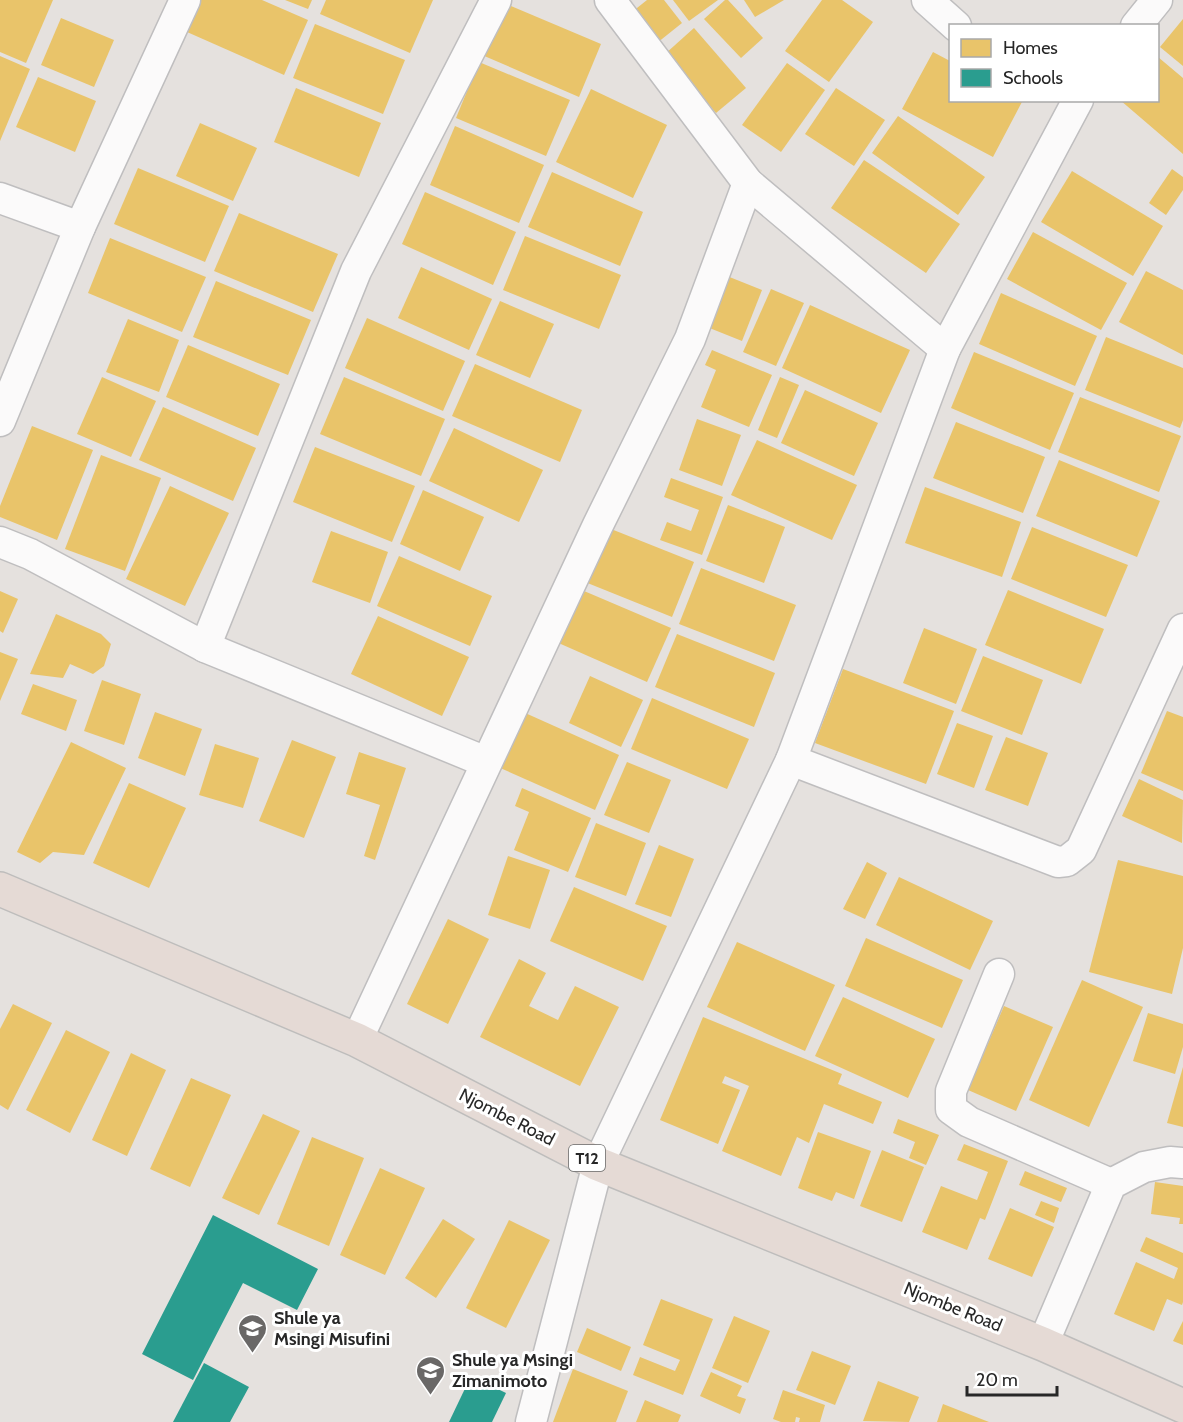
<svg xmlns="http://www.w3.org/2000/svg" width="1183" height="1422" font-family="Cabin,sans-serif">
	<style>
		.homes { fill: #e9c46a }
		.schools { fill: #2a9d8f }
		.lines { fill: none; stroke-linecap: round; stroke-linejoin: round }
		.street-casing { stroke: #bfbebf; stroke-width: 33 }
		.highway-casing { stroke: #bebdbc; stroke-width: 36 }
		.street { stroke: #fbfafa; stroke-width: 30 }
		.highway { stroke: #e5dad5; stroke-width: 33 }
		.labels { text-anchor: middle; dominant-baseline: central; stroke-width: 6; stroke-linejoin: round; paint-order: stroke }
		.shield { fill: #fff; stroke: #686868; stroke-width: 1.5 }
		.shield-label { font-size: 16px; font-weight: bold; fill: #272727 }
		.street-label { font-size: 18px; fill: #272727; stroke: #fff }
		.poi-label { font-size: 18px; font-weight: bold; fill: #272727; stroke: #fff; text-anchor: start }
	</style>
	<rect width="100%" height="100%" fill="#e5e1de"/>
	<g class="homes">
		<polygon points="0,0 53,0 26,63 0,52"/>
		<polygon points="201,0 262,0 308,20 284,75 187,32"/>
		<polygon points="285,0 312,0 308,9"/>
		<polygon points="326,0 433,0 410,53 320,14"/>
		<polygon points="647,0 664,0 682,23 657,43 632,12"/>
		<polygon points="673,0 718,0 689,21"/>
		<polygon points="725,0 728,0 763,38 741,58 704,19"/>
		<polygon points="744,0 784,0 755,17"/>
		<polygon points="822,0 842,0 873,22 829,82 785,51"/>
		<polygon points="504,3 601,44 579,97 482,55"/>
		<polygon points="61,18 114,40 94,87 41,65"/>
		<polygon points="1183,19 1183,66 1160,47"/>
		<polygon points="315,24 405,60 383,114 293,78"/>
		<polygon points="694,28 746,88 716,113 665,54"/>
		<polygon points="933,52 950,61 950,100 1023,100 993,157 902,109"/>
		<polygon points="0,56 30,69 0,141"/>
		<polygon points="1158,57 1183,78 1183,154 1120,100 1158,100"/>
		<polygon points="479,62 570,100 546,156 456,118"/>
		<polygon points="787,63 825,90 781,152 742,125"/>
		<polygon points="38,77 96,101 75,152 16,127"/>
		<polygon points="296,88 381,123 359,177 274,142"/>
		<polygon points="836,88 885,120 854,166 805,134"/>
		<polygon points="591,89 667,125 633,198 556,162"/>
		<polygon points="898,116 985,177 958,215 872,153"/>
		<polygon points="200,123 257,148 233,201 176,176"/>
		<polygon points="455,126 544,165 519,223 430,185"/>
		<polygon points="864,160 960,224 926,273 831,208"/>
		<polygon points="138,168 229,206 205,262 114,224"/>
		<polygon points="1172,169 1183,177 1183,190 1166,215 1149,203"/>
		<polygon points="1072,171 1163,226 1133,276 1041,222"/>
		<polygon points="552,172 643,212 620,266 528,227"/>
		<polygon points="425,192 516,232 493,285 402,244"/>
		<polygon points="239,213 338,254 313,312 214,271"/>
		<polygon points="1033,232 1127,283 1101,330 1007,279"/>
		<polygon points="525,236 621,275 599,329 503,290"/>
		<polygon points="110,238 206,277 182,332 88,293"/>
		<polygon points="421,267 492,299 469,350 398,318"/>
		<polygon points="1146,271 1183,290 1183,355 1119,322"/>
		<polygon points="722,274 762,290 742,341 702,325"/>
		<polygon points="216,281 311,320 288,375 193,337"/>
		<polygon points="771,289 804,303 776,366 743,352"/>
		<polygon points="1001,293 1097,336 1075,386 979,344"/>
		<polygon points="500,301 554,324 530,378 476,355"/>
		<polygon points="810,305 910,350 881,413 782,368"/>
		<polygon points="367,318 465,361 443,411 345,368"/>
		<polygon points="128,319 179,340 159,392 106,372"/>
		<polygon points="1106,337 1183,368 1183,420 1180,428 1085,390"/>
		<polygon points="188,345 280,384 258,436 166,397"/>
		<polygon points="712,350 772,375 749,427 701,407 716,370 705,365"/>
		<polygon points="974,352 1074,393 1050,450 951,408"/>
		<polygon points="475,364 582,410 560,462 452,416"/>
		<polygon points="102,377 156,401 131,457 77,434"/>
		<polygon points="344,377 445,419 421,476 320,434"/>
		<polygon points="780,377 799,385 777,438 758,430"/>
		<polygon points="805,390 878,423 854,476 781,443"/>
		<polygon points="1080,397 1181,436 1159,492 1058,452"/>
		<polygon points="163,407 256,448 233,501 139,460"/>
		<polygon points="697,419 741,435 722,486 679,470"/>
		<polygon points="956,422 1045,457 1023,513 933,478"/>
		<polygon points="32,426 93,450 57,540 0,517 0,506"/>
		<polygon points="454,428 543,470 519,522 429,481"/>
		<polygon points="757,440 857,485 832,540 731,495"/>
		<polygon points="315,447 415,486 392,542 293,502"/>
		<polygon points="101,455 161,478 125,571 65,549"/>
		<polygon points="1059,460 1160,501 1137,557 1036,516"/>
		<polygon points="671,478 723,497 702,555 660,540 667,522 691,531 699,510 664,497"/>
		<polygon points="170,486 229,513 185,606 126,579"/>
		<polygon points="925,487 1021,522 1002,577 905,543"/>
		<polygon points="423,490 484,517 460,571 400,544"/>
		<polygon points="728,505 785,527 764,583 706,561"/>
		<polygon points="601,525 694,562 672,617 580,580"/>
		<polygon points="1032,527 1128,565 1106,617 1011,579"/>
		<polygon points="331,531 388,552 370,603 312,582"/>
		<polygon points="399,556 492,596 470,646 377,606"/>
		<polygon points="701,568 796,605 774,661 679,624"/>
		<polygon points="577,588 671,628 647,682 554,641"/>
		<polygon points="1008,590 1104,629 1081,684 985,645"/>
		<polygon points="0,591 18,599 3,633 0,631"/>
		<polygon points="56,614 101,634 111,644 104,666 93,674 70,664 63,678 30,674"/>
		<polygon points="378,616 469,657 442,716 351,674"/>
		<polygon points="924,628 977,649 956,704 903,683"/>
		<polygon points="677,634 775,673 754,727 655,687"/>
		<polygon points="0,652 18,659 0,701"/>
		<polygon points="983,656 1043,680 1022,735 961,711"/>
		<polygon points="843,669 954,711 926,784 815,743"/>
		<polygon points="590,676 643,700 621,747 569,723"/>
		<polygon points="102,680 141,694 124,745 84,731"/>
		<polygon points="33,684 77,700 66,731 21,714"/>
		<polygon points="652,698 749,739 727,789 631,749"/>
		<polygon points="1167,711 1183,717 1183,791 1141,773"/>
		<polygon points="155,712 202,729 185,776 138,758"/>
		<polygon points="523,712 619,755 595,810 498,767"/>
		<polygon points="957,723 993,736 974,788 937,774"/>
		<polygon points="1006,737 1048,753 1028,806 985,790"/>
		<polygon points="292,740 336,757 304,838 259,821"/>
		<polygon points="71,742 126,768 84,855 53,852 40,863 17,852"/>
		<polygon points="215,744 259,758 243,808 199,795"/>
		<polygon points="359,752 406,768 375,860 364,856 380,805 346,794"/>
		<polygon points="627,762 671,780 649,833 604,815"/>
		<polygon points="1139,779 1183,800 1182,843 1122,816"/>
		<polygon points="129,783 186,808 149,888 93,863"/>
		<polygon points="522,788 591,818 568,872 514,850 529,812 515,806"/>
		<polygon points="596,823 646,843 626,896 575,877"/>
		<polygon points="659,845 694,859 671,917 635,904"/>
		<polygon points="508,856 550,870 530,929 488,915"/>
		<polygon points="1118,860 1183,876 1183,948 1172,994 1089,972"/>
		<polygon points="867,862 887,873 865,919 843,909"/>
		<polygon points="899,877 993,921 970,970 876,925"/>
		<polygon points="574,887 667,926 643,981 550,941"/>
		<polygon points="448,919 489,939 448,1024 407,1004"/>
		<polygon points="866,938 963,980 942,1028 845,986"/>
		<polygon points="737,942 835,985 805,1051 707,1007"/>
		<polygon points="519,959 546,973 529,1006 558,1020 575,986 619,1007 580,1086 480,1037"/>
		<polygon points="1082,980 1143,1007 1089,1127 1029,1100"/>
		<polygon points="843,997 935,1039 908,1098 815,1056"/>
		<polygon points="13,1004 52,1023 8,1110 0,1105 0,1029"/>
		<polygon points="1004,1006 1053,1027 1016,1111 968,1090"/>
		<polygon points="1148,1013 1183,1024 1183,1047 1175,1074 1133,1061"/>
		<polygon points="703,1017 842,1074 838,1084 882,1102 873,1124 824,1104 809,1143 797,1137 781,1176 722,1151 749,1086 725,1076 722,1083 740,1090 718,1144 660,1120"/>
		<polygon points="66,1030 110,1052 70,1133 26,1110"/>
		<polygon points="131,1053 166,1070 127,1156 92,1140"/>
		<polygon points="1183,1067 1183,1127 1167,1123"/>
		<polygon points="191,1078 231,1095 190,1187 150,1169"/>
		<polygon points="263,1114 300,1131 259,1215 222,1198"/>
		<polygon points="898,1119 939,1135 926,1165 909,1158 915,1142 893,1133"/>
		<polygon points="818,1132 871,1151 854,1199 836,1192 832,1201 798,1188"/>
		<polygon points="312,1137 364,1158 329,1246 277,1224"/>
		<polygon points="964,1144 1008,1161 985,1220 980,1218 967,1250 922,1232 941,1186 977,1200 988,1172 957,1160"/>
		<polygon points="882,1150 924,1167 902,1222 860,1206"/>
		<polygon points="380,1168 425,1188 385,1275 340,1255"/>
		<polygon points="1025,1171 1067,1188 1061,1202 1019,1185"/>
		<polygon points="1155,1182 1183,1186 1183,1224 1179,1224 1180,1218 1151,1214"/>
		<polygon points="1041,1201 1059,1208 1054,1223 1035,1215"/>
		<polygon points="1010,1208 1054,1227 1032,1277 988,1259"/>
		<polygon points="443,1219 475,1239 436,1298 405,1278"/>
		<polygon points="509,1220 550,1240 506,1328 466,1308"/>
		<polygon points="1146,1237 1183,1253 1183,1302 1182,1305 1167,1299 1154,1331 1114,1314 1136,1262 1174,1279 1178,1268 1140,1251"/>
		<polygon points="661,1299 713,1319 683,1395 633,1375 640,1357 675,1371 680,1360 643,1345"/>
		<polygon points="734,1316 770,1331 748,1383 712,1368"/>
		<polygon points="1183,1321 1183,1345 1173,1341"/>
		<polygon points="587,1328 631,1347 621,1371 577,1352"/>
		<polygon points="812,1351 851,1366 835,1405 796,1390"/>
		<polygon points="573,1369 628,1391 616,1422 553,1422"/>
		<polygon points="711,1372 742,1386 737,1396 746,1399 740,1414 700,1396"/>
		<polygon points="878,1381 919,1397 909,1422 863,1421"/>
		<polygon points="783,1390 825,1405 820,1422 799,1422 800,1418 796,1417 795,1422 781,1422 773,1419"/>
		<polygon points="645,1400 681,1415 678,1422 636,1422"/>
		<polygon points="943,1404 989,1422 937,1422"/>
	</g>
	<g class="schools">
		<polygon points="213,1215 318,1269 297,1310 243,1283 193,1380 142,1354"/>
		<polygon points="204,1363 249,1387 230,1422 173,1422"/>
		<polygon points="471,1376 506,1393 492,1422 449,1422"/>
	</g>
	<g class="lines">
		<defs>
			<g id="street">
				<polyline points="610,0 748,183 945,349"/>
				<polyline points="927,0 956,26"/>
				<polyline points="1136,26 1157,0"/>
				<polyline points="0,198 80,227"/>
				<polyline points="0,421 80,227 185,0"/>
				<polyline points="0,542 30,554 205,647 486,762"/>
				<polyline points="205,647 356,271 496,0"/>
				<polyline points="791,760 1058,862 1067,861 1081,850 1183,629"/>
				<polyline points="999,974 951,1091 951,1109 969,1122 1111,1184"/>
				<polyline points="357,1040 598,525 690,339 748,183"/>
				<polyline points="1043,1344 1111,1184 1144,1167 1170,1162 1183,1163"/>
				<polyline points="531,1422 598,1164 791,760 945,349 1078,100"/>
			</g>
			<polyline id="highway" points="0,889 357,1040 598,1164 1043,1344 1183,1406"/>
		</defs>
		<use href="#street" class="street-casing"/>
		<use href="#highway" class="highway-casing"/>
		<use href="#street" class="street"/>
		<use href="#highway" class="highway"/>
	</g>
	<defs>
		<symbol id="school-pin" viewBox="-11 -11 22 30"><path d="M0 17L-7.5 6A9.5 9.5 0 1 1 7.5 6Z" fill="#6a6867" stroke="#fff"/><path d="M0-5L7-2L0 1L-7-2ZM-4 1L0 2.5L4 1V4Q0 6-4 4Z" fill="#fff"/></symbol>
	</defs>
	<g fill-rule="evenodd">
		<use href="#school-pin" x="236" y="1312" width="33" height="45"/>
		<use href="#school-pin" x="414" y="1354" width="33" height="45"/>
	</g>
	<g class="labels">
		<rect class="shield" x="569" y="1145" width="36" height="26" rx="4.5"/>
		<g class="shield-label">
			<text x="587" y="1158">T12</text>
		</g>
		<g class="street-label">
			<text transform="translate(507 1117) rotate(27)">Njombe Road</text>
			<text transform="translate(953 1307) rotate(22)">Njombe Road</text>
		</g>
		<g class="poi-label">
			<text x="274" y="1318">Shule ya<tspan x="274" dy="21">Msingi Misufini</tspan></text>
			<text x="452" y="1360">Shule ya Msingi<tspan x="452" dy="21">Zimanimoto</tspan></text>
		</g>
	</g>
	<rect x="949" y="24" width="210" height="78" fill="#ffffff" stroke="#a9a9a9" stroke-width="1.5"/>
	<rect x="961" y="39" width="30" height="18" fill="#e9c46a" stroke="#a9a9a9" stroke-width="1.5"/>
	<text x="1003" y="54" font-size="18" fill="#272727">Homes</text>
	<rect x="961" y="69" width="30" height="18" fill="#2a9d8f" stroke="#a9a9a9" stroke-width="1.5"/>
	<text x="1003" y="84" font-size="18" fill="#272727">Schools</text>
	<path d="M967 1386v9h90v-9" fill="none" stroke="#272727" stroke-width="3"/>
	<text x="976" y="1386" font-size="18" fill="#272727" stroke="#ffffff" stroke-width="4.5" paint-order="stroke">20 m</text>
</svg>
